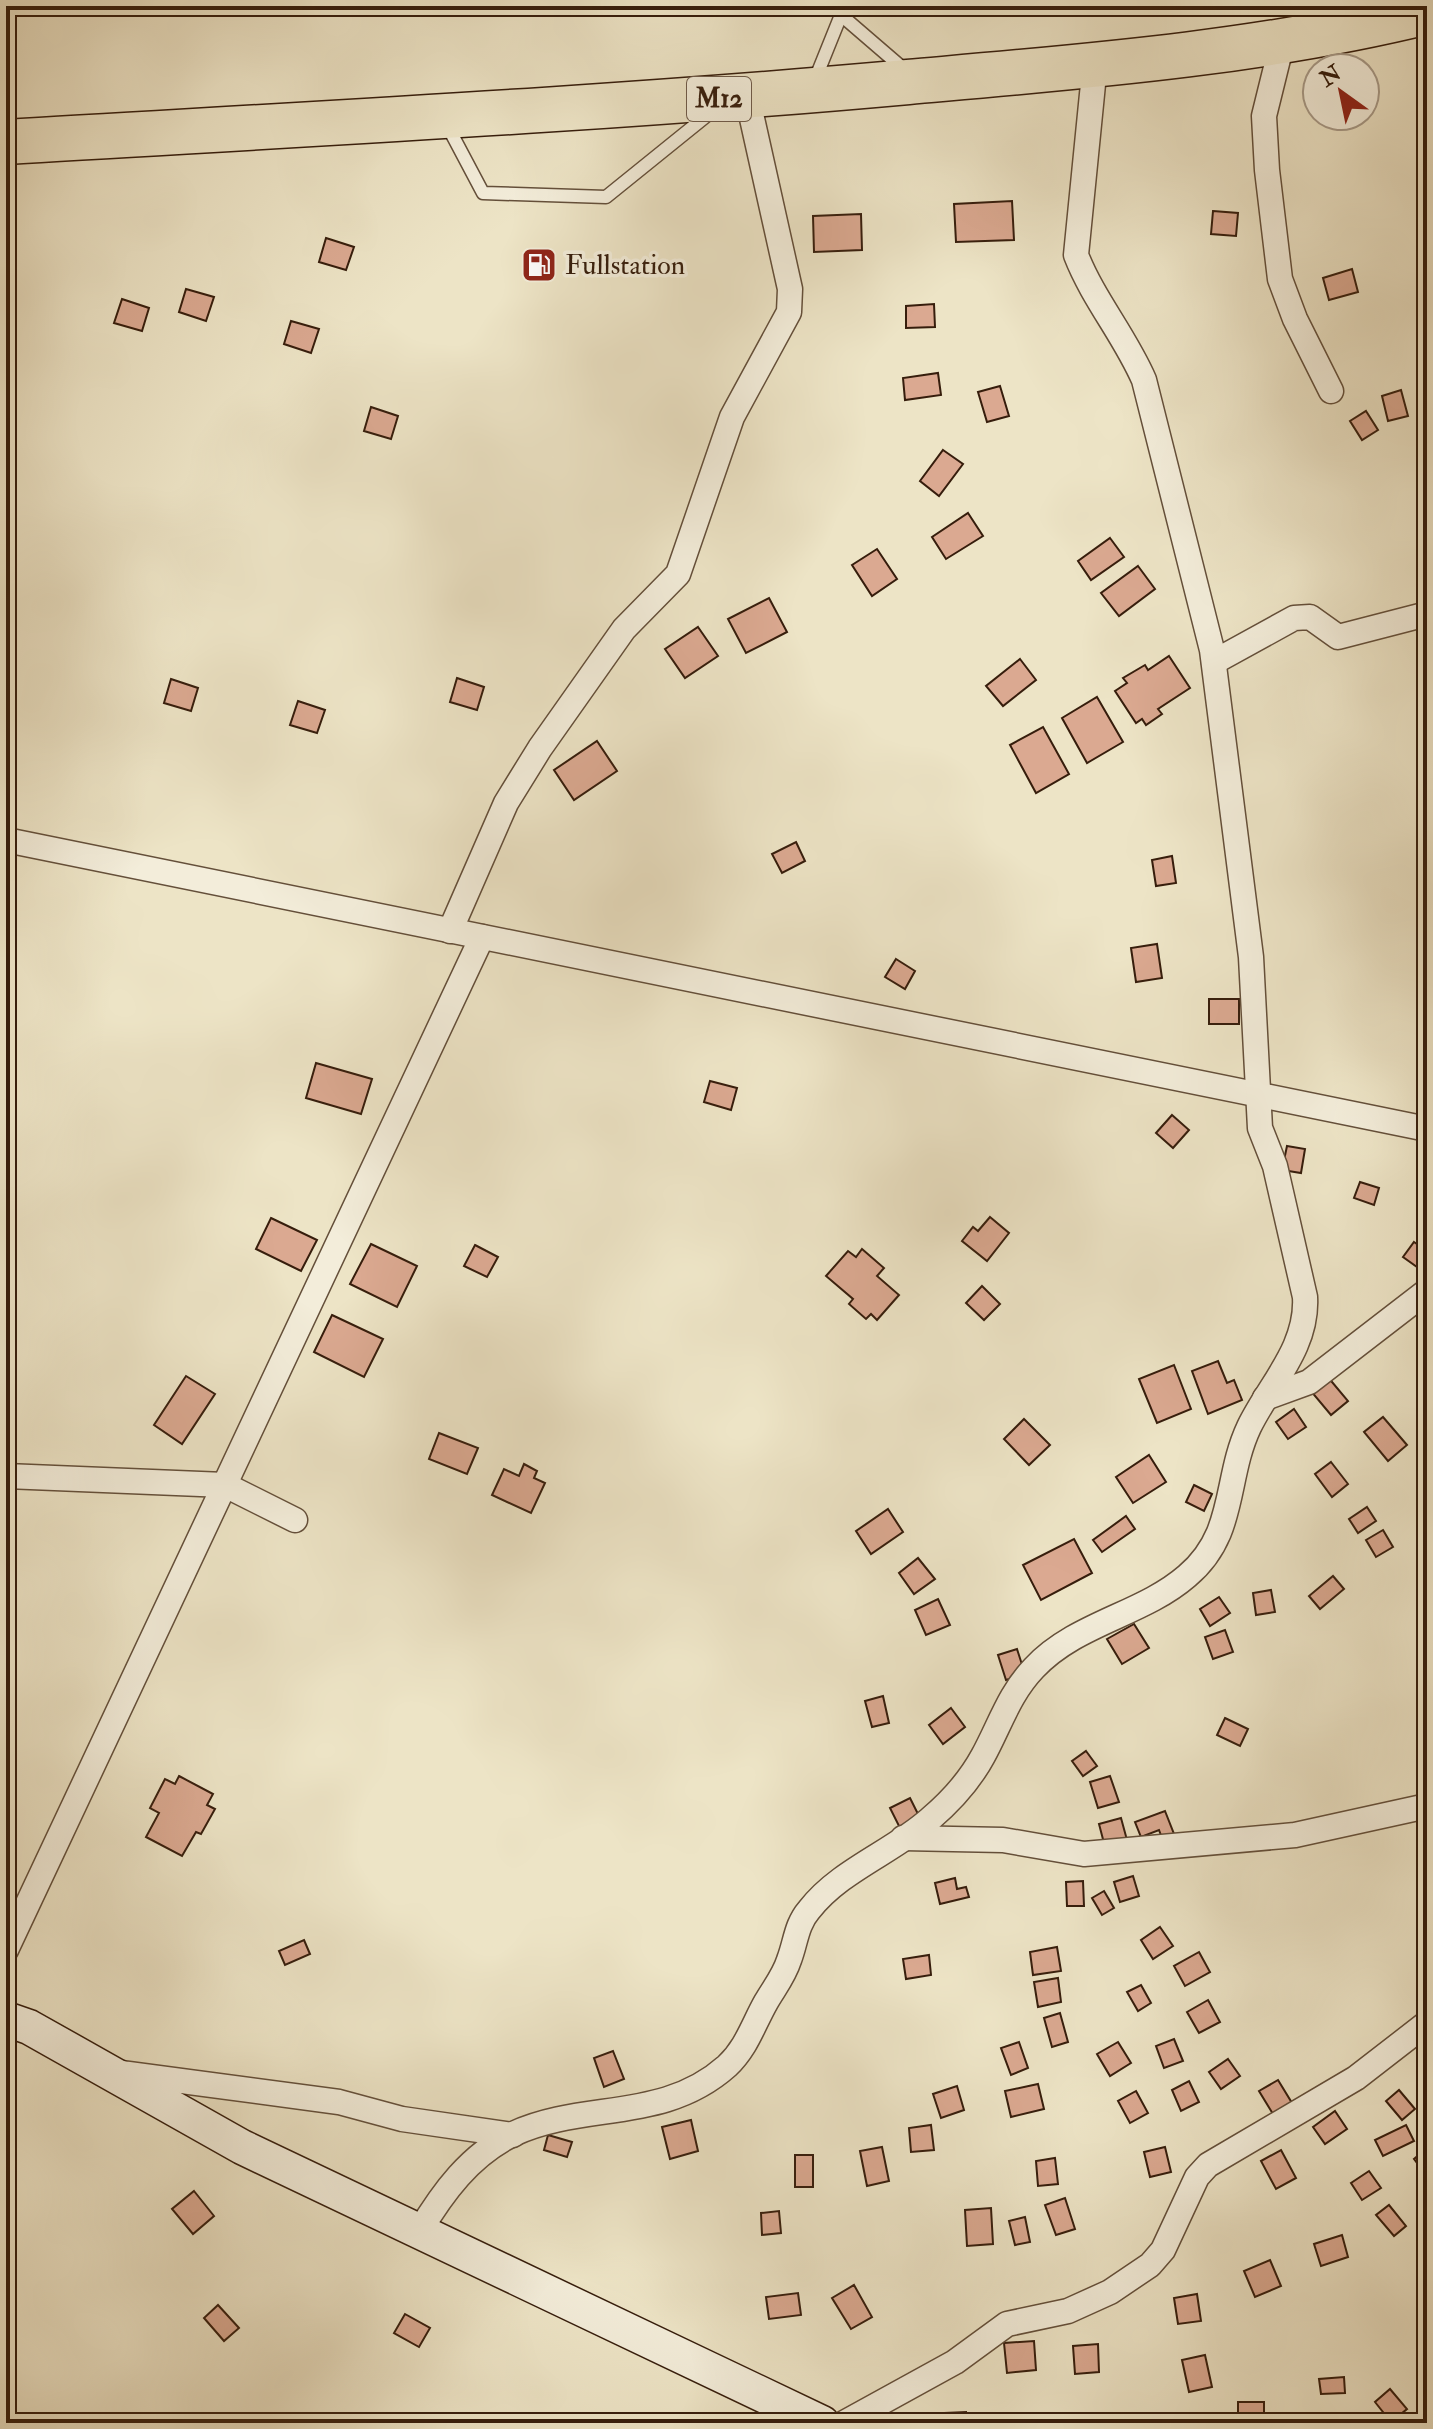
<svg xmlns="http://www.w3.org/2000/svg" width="1433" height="2429" font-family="'IM FELL Double Pica',serif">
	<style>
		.building { fill: #dba991; stroke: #361d0c; stroke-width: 2 }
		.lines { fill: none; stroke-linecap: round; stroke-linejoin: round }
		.lane-casing { stroke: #644f3a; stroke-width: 15 }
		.street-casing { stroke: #644f3a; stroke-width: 27 }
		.secondary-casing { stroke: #361d0c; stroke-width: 37 }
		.highway-casing { stroke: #361d0c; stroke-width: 47 }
		.lane { stroke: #f3edda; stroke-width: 12 }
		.street { stroke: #f3edda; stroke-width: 24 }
		.secondary { stroke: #f3edda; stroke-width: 34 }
		.highway { stroke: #ede4c6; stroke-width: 44 }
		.labels { text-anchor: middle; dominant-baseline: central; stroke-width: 7; stroke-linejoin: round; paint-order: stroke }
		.shield { fill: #f3edda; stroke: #6f5b4a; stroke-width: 2 }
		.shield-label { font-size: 26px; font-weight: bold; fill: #361d0c }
		.poi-label { font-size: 28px; fill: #361d0c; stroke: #f3edda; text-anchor: start }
	</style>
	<rect width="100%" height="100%" fill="#ede4c6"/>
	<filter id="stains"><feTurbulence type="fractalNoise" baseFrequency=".0025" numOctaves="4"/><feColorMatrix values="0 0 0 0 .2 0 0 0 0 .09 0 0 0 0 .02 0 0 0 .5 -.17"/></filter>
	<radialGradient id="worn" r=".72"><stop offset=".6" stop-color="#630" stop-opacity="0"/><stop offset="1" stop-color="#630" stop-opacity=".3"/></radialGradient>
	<g class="building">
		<polygon points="1012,201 1014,240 956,242 954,204"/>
		<polygon points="1213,211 1238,213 1236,236 1211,234"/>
		<polygon points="861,214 862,250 814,252 813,216"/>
		<polygon points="326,238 354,247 346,270 319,262"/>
		<polygon points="1352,269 1358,292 1329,300 1323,278"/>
		<polygon points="186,289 214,297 206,321 179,312"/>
		<polygon points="122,299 149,308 142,331 114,323"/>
		<polygon points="934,304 935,327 906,328 906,306"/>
		<polygon points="291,321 319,329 311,353 284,344"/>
		<polygon points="938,373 941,395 905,400 903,378"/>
		<polygon points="1000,386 1009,416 987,422 978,392"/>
		<polygon points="1401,390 1408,416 1388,421 1382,396"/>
		<polygon points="371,407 398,416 391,439 364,431"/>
		<polygon points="1366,411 1378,430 1362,440 1350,421"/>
		<polygon points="943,450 963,464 939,496 920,481"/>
		<polygon points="968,513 983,536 946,559 932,537"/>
		<polygon points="1110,538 1124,557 1091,580 1078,561"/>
		<polygon points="877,549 897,579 872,596 852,565"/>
		<polygon points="1138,566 1155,589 1119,616 1101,593"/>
		<polygon points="769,598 787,632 746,653 728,619"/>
		<polygon points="698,627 718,656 685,678 665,649"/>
		<polygon points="1169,656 1190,688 1158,709 1162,714 1146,725 1142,719 1136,723 1115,691 1127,683 1123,678 1145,665 1148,670"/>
		<polygon points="1020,659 1036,680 1003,706 986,686"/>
		<polygon points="457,678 484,687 477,710 450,702"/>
		<polygon points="171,679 198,688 191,711 164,703"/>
		<polygon points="1097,697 1123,742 1087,763 1062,718"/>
		<polygon points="298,701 325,710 317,733 290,725"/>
		<polygon points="1043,727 1069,774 1036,793 1010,745"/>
		<polygon points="597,741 617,771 574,800 554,770"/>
		<polygon points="796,842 805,861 782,873 772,854"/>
		<polygon points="1172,856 1176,883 1156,886 1152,860"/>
		<polygon points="1157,944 1162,978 1136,982 1131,948"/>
		<polygon points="896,959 915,971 905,989 885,977"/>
		<rect x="1209" y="999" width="30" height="25"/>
		<polygon points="316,1063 372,1079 361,1114 306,1098"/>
		<polygon points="710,1081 737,1088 731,1110 704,1102"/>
		<polygon points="1172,1115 1189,1130 1173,1148 1156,1133"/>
		<polygon points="1287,1146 1305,1149 1301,1173 1282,1170"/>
		<polygon points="1360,1182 1379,1188 1374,1205 1354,1198"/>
		<polygon points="990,1217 1009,1233 987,1261 962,1241 973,1227 978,1231"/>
		<polygon points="271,1218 317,1240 301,1271 256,1249"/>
		<polygon points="1414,1242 1427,1251 1424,1272 1403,1257"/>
		<polygon points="371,1244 417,1266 397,1307 350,1284"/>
		<polygon points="475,1245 498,1257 487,1277 464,1266"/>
		<polygon points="862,1249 884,1268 877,1276 899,1295 877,1320 871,1314 866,1319 849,1304 853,1299 826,1276 848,1251 856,1257"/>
		<polygon points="982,1286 1000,1304 984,1320 966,1303"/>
		<polygon points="332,1315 383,1339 364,1377 314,1352"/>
		<polygon points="1218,1361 1227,1383 1234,1380 1242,1400 1208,1414 1192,1371"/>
		<polygon points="1174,1365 1191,1409 1157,1423 1139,1379"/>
		<polygon points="186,1376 215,1394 182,1444 154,1425"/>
		<polygon points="1327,1376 1348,1401 1331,1415 1310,1390"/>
		<polygon points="1294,1409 1306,1427 1288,1439 1276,1422"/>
		<polygon points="1383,1417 1407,1445 1388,1461 1364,1432"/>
		<polygon points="1024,1419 1050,1445 1029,1465 1004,1439"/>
		<polygon points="439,1433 478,1448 467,1474 429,1459"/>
		<polygon points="1149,1455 1166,1482 1133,1503 1116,1477"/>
		<polygon points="1331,1462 1348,1484 1332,1497 1315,1474"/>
		<polygon points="524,1464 537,1471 534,1478 545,1483 531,1513 492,1495 504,1469 519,1476"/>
		<polygon points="1194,1485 1212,1494 1204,1511 1186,1502"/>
		<polygon points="1367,1507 1376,1521 1358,1533 1349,1519"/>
		<polygon points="888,1509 903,1532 871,1554 856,1531"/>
		<polygon points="1126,1516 1135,1529 1102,1552 1093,1540"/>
		<polygon points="1383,1530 1393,1547 1376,1557 1366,1540"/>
		<polygon points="1074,1539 1092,1573 1041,1600 1023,1565"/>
		<polygon points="918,1558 935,1579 914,1594 899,1573"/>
		<polygon points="1333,1576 1344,1589 1320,1609 1309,1596"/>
		<polygon points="1271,1590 1275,1612 1256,1615 1253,1593"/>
		<polygon points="1219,1597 1230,1613 1210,1626 1200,1609"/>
		<polygon points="938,1599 950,1625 926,1635 915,1610"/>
		<polygon points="1134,1624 1149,1648 1122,1664 1107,1639"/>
		<polygon points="1225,1630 1233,1652 1213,1659 1205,1637"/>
		<polygon points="1017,1649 1025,1674 1006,1680 998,1655"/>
		<polygon points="883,1696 889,1723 872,1727 865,1701"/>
		<polygon points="951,1708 965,1727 943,1744 929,1725"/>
		<polygon points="1225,1718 1248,1729 1240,1746 1217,1735"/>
		<polygon points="1086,1751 1097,1766 1083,1776 1072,1761"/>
		<polygon points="179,1776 213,1794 207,1805 215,1809 201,1834 196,1832 182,1856 146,1837 159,1813 150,1808 165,1779 175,1784"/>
		<polygon points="1110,1776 1119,1802 1098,1808 1090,1782"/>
		<polygon points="910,1798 922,1822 902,1832 890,1808"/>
		<polygon points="1165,1811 1174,1834 1162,1838 1159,1830 1141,1837 1135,1822"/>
		<polygon points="1121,1818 1127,1840 1105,1847 1099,1824"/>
		<polygon points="1133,1876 1139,1896 1120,1902 1114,1882"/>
		<polygon points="955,1878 957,1889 966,1887 969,1897 940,1904 935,1883"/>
		<polygon points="1083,1881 1084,1906 1067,1906 1066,1882"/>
		<polygon points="1104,1891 1114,1908 1102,1915 1092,1898"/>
		<polygon points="1160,1927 1173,1946 1153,1959 1141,1940"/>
		<polygon points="304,1940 310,1954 285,1965 279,1951"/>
		<polygon points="1057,1947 1061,1971 1033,1975 1030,1952"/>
		<polygon points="1199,1952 1210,1972 1185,1986 1174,1966"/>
		<polygon points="929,1955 931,1975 906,1979 903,1959"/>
		<polygon points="1058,1978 1061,2002 1038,2007 1034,1982"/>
		<polygon points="1141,1985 1151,2003 1138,2011 1127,1992"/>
		<polygon points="1208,2000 1220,2022 1199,2033 1187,2012"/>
		<polygon points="1060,2013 1068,2042 1052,2047 1044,2018"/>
		<polygon points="1174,2039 1183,2061 1164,2068 1156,2046"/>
		<polygon points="1019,2042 1028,2068 1011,2075 1001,2048"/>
		<polygon points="1118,2042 1131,2063 1110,2076 1097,2054"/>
		<polygon points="613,2051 624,2079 604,2087 594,2058"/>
		<polygon points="1228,2059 1240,2076 1221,2089 1209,2072"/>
		<polygon points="1278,2080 1292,2103 1273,2114 1259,2091"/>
		<polygon points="1189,2081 1199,2102 1181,2111 1172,2090"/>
		<polygon points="1038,2084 1044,2109 1011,2117 1005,2091"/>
		<polygon points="957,2086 964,2110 941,2118 933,2094"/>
		<polygon points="1399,2090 1415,2109 1402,2120 1386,2101"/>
		<polygon points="1136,2091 1148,2113 1130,2123 1118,2101"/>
		<polygon points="1335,2111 1347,2129 1325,2144 1313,2127"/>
		<polygon points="691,2120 698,2151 670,2159 662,2127"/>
		<polygon points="931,2125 934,2150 911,2152 909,2128"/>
		<polygon points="1406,2125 1414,2141 1383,2156 1375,2140"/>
		<polygon points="548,2135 572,2142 567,2157 544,2150"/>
		<polygon points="882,2147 889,2181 867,2186 860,2151"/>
		<polygon points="1165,2147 1171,2172 1150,2177 1144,2152"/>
		<polygon points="1426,2149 1427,2168 1423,2171 1414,2159"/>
		<polygon points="1281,2150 1296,2178 1276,2189 1261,2161"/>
		<rect x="795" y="2155" width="18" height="32"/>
		<polygon points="1055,2158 1058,2184 1038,2186 1036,2161"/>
		<polygon points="1369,2171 1381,2188 1362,2200 1351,2183"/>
		<polygon points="194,2191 214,2216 193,2234 172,2209"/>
		<polygon points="1065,2198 1075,2229 1056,2235 1045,2205"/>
		<polygon points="1389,2205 1406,2226 1394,2236 1376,2215"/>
		<polygon points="991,2208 993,2244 967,2246 965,2210"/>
		<polygon points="779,2211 781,2233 762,2235 761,2213"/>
		<polygon points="1025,2217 1030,2242 1015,2245 1009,2221"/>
		<polygon points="1342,2235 1348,2257 1321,2266 1314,2244"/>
		<polygon points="1270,2260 1281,2286 1255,2297 1244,2271"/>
		<polygon points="854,2285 872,2317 851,2329 832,2298"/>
		<polygon points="798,2293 801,2315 769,2319 766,2297"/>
		<polygon points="1197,2294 1201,2321 1178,2324 1174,2298"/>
		<polygon points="218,2305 239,2328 224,2341 204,2318"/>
		<polygon points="405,2314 430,2328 419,2347 394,2333"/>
		<polygon points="1034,2341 1036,2370 1007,2373 1004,2343"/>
		<polygon points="1098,2344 1099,2372 1075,2374 1073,2346"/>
		<polygon points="1205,2355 1212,2387 1189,2392 1182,2360"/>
		<polygon points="1344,2377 1345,2393 1321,2394 1319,2379"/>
		<polygon points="1390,2389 1407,2409 1391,2422 1375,2402"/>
		<rect x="1238" y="2402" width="26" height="14"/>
		<polygon points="966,2412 966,2423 945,2423 945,2413"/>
		<polygon points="618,2415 623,2423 607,2423"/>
	</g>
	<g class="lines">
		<defs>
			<g id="lane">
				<polyline points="836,6 841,15 906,71"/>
				<polyline points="814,82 841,15"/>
				<polyline points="447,125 483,193 606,197 710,113"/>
			</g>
			<g id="street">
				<polyline points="1283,39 1264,116 1267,170 1280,279 1295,319 1331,391"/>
				<polyline points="1214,662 1294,618 1310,617 1338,637 1427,614"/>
				<polyline points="6,840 1427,1129"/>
				<polyline points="450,931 506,803 540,748 624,629 678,574 732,417 789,312 790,289 747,96"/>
				<polyline points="1265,1398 1309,1382 1427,1291"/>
				<polyline points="6,1476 225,1485 295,1520"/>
				<polyline points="903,1838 1003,1840 1084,1854 1295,1835 1427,1806"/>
				<polyline points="6,1950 482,937"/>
				<polyline points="121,2073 339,2102 402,2119 513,2135"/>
				<path d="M419,2232C443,2192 470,2155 513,2134C584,2101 663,2123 727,2066C747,2047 753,2025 766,2002C774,1988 784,1976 789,1960C796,1942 796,1925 809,1910C840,1870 893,1852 930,1819C950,1802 970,1780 983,1756C1000,1725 1009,1694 1034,1668C1076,1623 1142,1615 1187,1576C1237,1534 1224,1480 1249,1427C1270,1384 1308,1347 1305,1297L1275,1166L1260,1128L1251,957L1212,650L1144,380C1125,336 1093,299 1076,255L1095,64"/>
				<polyline points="844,2423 955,2362 1007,2324 1068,2311 1110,2292 1150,2265 1163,2250 1197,2177 1208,2165 1356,2078 1427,2023"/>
			</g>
			<polyline id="secondary" points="6,2019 29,2027 242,2147 822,2423"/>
			<path id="highway" d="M6,142C307,124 608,109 908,82C1078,67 1261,53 1427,12"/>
		</defs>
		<use href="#lane" class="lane-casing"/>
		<use href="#street" class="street-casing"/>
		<use href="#secondary" class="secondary-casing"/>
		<use href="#highway" class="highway-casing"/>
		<use href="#lane" class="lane"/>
		<use href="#street" class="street"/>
		<use href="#secondary" class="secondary"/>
		<use href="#highway" class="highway"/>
	</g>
	<defs>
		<symbol id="fuel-square" viewBox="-11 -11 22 22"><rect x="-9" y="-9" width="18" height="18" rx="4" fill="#8f2418" stroke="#f3edda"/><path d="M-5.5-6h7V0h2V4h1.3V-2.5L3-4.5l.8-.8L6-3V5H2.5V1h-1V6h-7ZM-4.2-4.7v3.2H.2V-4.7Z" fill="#fff"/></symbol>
	</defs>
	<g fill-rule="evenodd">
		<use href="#fuel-square" x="519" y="245" width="40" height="40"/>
	</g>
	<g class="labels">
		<rect class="shield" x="687" y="77" width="64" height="44" rx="6"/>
		<g class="shield-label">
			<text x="719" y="99">M12</text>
		</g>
		<g class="poi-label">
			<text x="565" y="265">Fullstation</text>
		</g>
	</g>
	<rect width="1433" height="2429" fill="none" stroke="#ede4c6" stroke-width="32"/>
	<rect x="8" y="8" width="1417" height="2413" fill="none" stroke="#361d0c" stroke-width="4"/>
	<rect x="16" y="16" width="1401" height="2397" fill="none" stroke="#361d0c" stroke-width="2"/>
	<g transform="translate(1341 92) rotate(327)"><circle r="38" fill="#f3edda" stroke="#a79a88" stroke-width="2"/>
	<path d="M0-6L14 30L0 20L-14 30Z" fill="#8f2418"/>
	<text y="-12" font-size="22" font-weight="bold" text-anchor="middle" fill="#361d0c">N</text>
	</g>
	<rect width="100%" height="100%" filter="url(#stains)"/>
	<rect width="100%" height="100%" fill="url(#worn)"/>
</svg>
